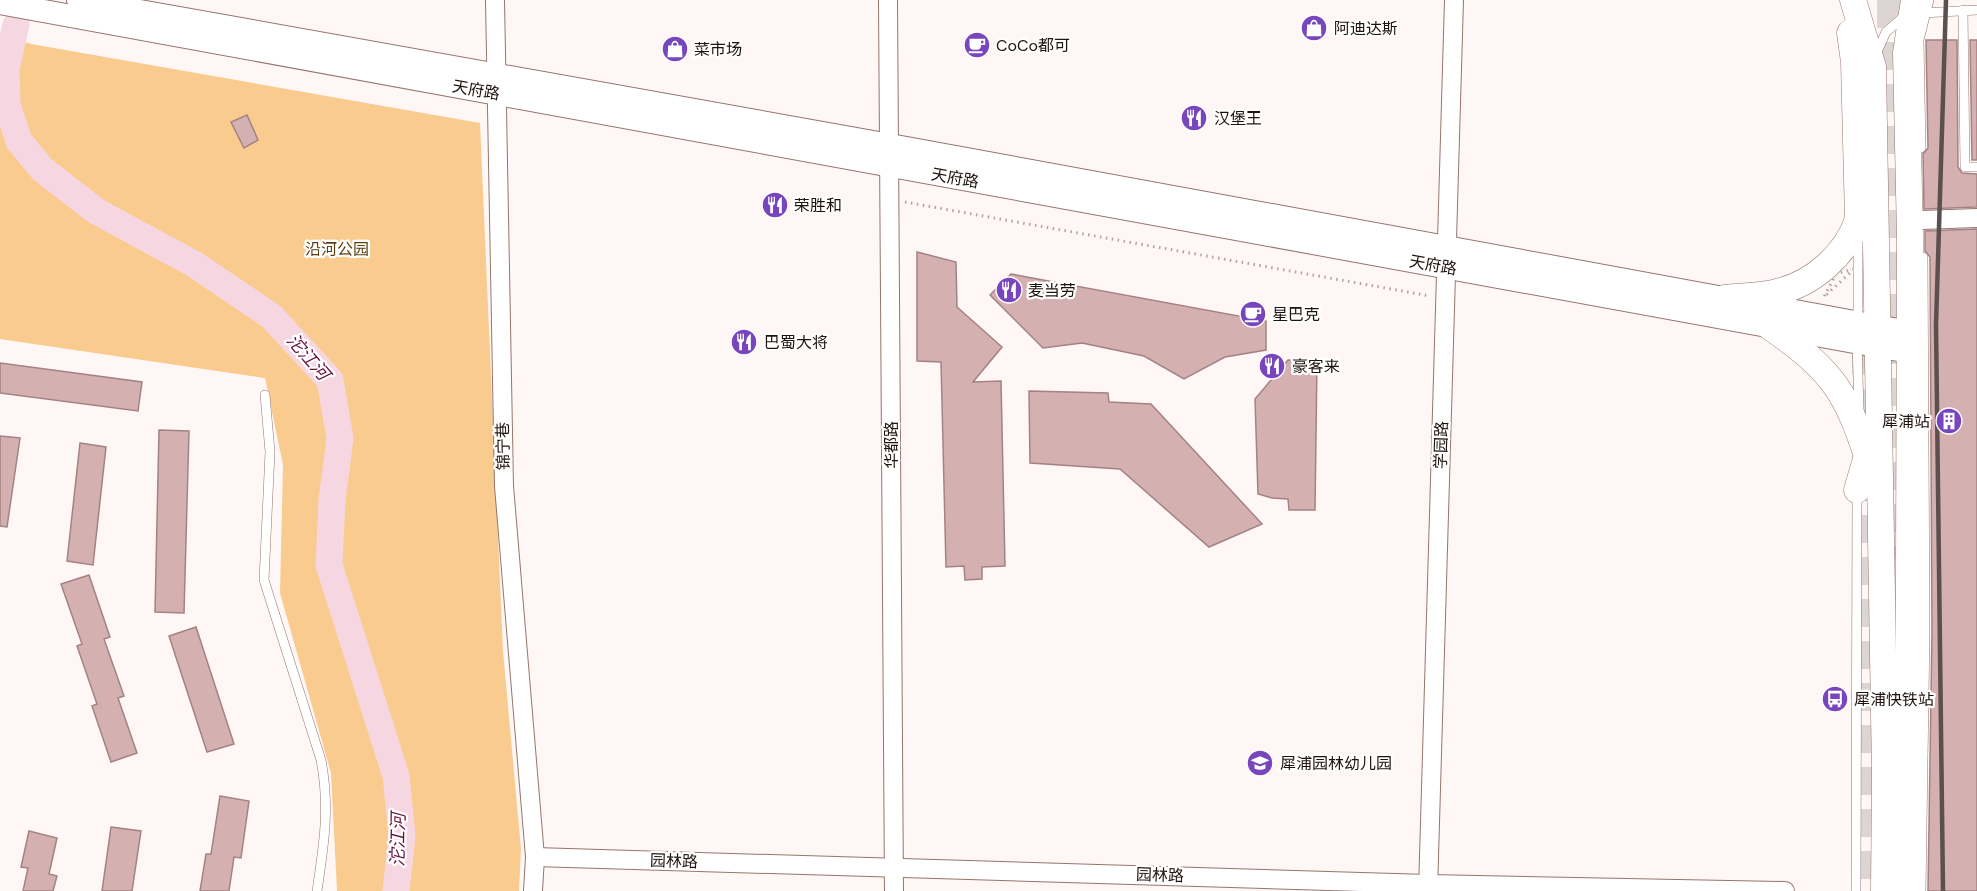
<svg xmlns="http://www.w3.org/2000/svg" width="1977" height="891" font-family="'DM Sans','Noto Sans SC',sans-serif">
	<style>
		.green { fill: #f9cb8f }
		.lines { fill: none; stroke-linecap: round; stroke-linejoin: round }
		.river { stroke: #f6d6e0; stroke-width: 27 }
		.building { fill: #d4b0b1; stroke: #a48283; stroke-width: 1.5 }
		.trunk-tunnel { stroke: #ddd5d3; stroke-width: 28; stroke-dasharray: 28 14; stroke-linecap: butt }
		.service-casing { stroke: #95756d; stroke-width: 10 }
		.minor-casing { stroke: #95756d; stroke-width: 20 }
		.tertiary-casing { stroke: #95756d; stroke-width: 24 }
		.secondary-casing { stroke: #95756d; stroke-width: 27 }
		.path { stroke: #ada4a1; stroke-width: 3; stroke-dasharray: 1.5 4.5; stroke-linecap: butt }
		.service { stroke: #fff; stroke-width: 9 }
		.minor { stroke: #fff; stroke-width: 18 }
		.tertiary { stroke: #fff; stroke-width: 22 }
		.secondary { stroke: #fff; stroke-width: 26 }
		.rail { stroke: #5b504d; stroke-width: 4.5 }
		.labels { text-anchor: middle; dominant-baseline: central; stroke-width: 4.5; stroke-linejoin: round; paint-order: stroke }
		.poi-label { font-size: 16px; fill: #1f1310; stroke: #fff; text-anchor: start }
		.street-label { font-size: 16px; fill: #1f1310; stroke: #fff }
		.park-label { font-size: 16px; fill: #5e3f10; stroke: #fff }
		.water-label { font-size: 18px; font-style: italic; fill: #67113b; stroke: #fff }
	</style>
	<rect width="100%" height="100%" fill="#fff7f5"/>
	<polygon class="green" points="0,34 31,44 480,123 503,651 521,849 519,891 337,891 331,773 280,593 283,465 265,378 0,339"/>
	<g class="lines">
		<polyline class="river" points="16,25 6,68 7,105 19,141 42,169 96,211 194,264 271,316 330,380 340,438 332,500 329,565 396,776 402,836 396,891"/>
	</g>
	<g class="building">
		<polygon points="1926,40 1957,40 1958,167 1962,173 1977,174 1977,207 1924,209 1923,154 1928,148"/>
		<polygon points="1970,40 1977,40 1977,160 1972,160"/>
		<polygon points="247,115 258,140 244,148 231,122"/>
		<polygon points="1977,229 1977,891 1928,891 1932,631 1930,257 1925,251 1925,231"/>
		<polygon points="917,252 956,262 957,307 1002,347 973,382 1001,381 1005,566 982,567 982,579 965,580 964,566 946,567 941,362 917,361"/>
		<polygon points="1011,274 1266,321 1266,350 1225,357 1184,379 1144,356 1082,343 1043,348 990,295"/>
		<polygon points="1288,360 1317,361 1315,510 1289,510 1288,499 1272,498 1258,494 1255,399"/>
		<polygon points="0,363 142,382 138,411 0,393"/>
		<polygon points="1029,391 1108,393 1109,402 1151,404 1262,524 1209,547 1120,469 1030,463"/>
		<polygon points="159,430 189,431 184,613 155,612"/>
		<polygon points="0,436 20,438 7,527 0,526"/>
		<polygon points="80,443 106,447 93,565 67,561"/>
		<polygon points="89,575 110,637 104,639 124,696 118,698 137,753 111,762 92,706 97,704 77,646 82,644 61,584"/>
		<polygon points="196,627 234,744 207,752 169,636"/>
		<polygon points="220,796 249,801 241,858 234,857 229,891 200,891 206,854 211,854"/>
		<polygon points="111,827 141,831 132,891 102,891"/>
		<polygon points="29,831 57,838 49,874 57,876 53,891 23,891 28,868 21,867"/>
	</g>
	<g class="lines">
		<g class="trunk-tunnel">
			<polyline points="1891,0 1894,559"/>
			<polyline points="1866,347 1866,891"/>
		</g>
		<defs>
			<g id="service">
				<polyline points="1963,10 1965,167 1977,167"/>
				<polyline points="1923,13 1977,10"/>
				<polyline points="1876,54 1886,32 1907,14"/>
				<polyline points="1921,148 1919,40 1929,0"/>
				<polyline points="1858,322 1858,237"/>
				<polyline points="1857,342 1859,409"/>
				<path d="M265,395L270,452L264,580L321,760C330,807 324,844 317,891"/>
				<polyline points="1856,891 1857,491"/>
				<polyline points="1921,891 1925,631 1923,257"/>
			</g>
			<g id="minor">
				<polyline points="495,0 504,486 535,857 533,891"/>
				<polyline points="888,0 894,891"/>
				<polyline points="1922,220 1977,218"/>
				<polyline points="535,857 1428,884 1785,891"/>
				<polyline points="1428,891 1454,0"/>
			</g>
			<g id="tertiary">
				<polyline points="78,0 890,145 1909,332"/>
				<polyline points="0,3 1909,352"/>
			</g>
			<g id="secondary">
				<polyline points="1853,0 1873,67 1885,772 1884,891"/>
				<path d="M1725,298C1742,296 1761,296 1777,292C1813,284 1847,254 1858,219L1854,62L1850,33"/>
				<path d="M1770,327C1835,372 1847,393 1871,468"/>
				<polyline points="1857,490 1869,449"/>
				<polyline points="1908,891 1910,237 1906,53 1914,0"/>
			</g>
		</defs>
		<use href="#service" class="service-casing"/>
		<use href="#minor" class="minor-casing"/>
		<use href="#tertiary" class="tertiary-casing"/>
		<use href="#secondary" class="secondary-casing"/>
		<g class="path">
			<polyline points="905,202 1430,296"/>
			<polygon points="1854,269 1824,297 1836,274"/>
		</g>
		<use href="#service" class="service"/>
		<use href="#minor" class="minor"/>
		<use href="#tertiary" class="tertiary"/>
		<use href="#secondary" class="secondary"/>
		<polyline class="rail" points="1943,891 1936,325 1946,0"/>
	</g>
	<defs>
		<symbol id="shop-disc" viewBox="-11 -11 22 22"><circle r="9.5" fill="#7745bc" stroke="#fff"/><path d="M-5-2.5h2.3a2.7 3.5 0 0 1 5.4 0H5L5.5 6h-11ZM-1.5-2.5h3a1.5 2.3 0 0 0-3 0Z" fill="#fff"/></symbol>
		<symbol id="cafe-disc" viewBox="-11 -11 22 22"><circle r="9.5" fill="#7745bc" stroke="#fff"/><path d="M-5.5-4.5H6V0H3Q3 3.5 0 3.5H-2.5Q-5.5 3.5-5.5 0ZM3-3.2v2h1.7v-2ZM-6 4.5H4V6H-6Z" fill="#fff"/></symbol>
		<symbol id="restaurant-disc" viewBox="-11 -11 22 22"><circle r="9.5" fill="#7745bc" stroke="#fff"/><path d="M-5-6h1v4h1v-4h1v4h1v-4h1v5L-1.5 .5V6h-2V.5L-5-1ZM5-6V6H3V1.5H1.5Q1.5-4 5-6Z" fill="#fff"/></symbol>
		<symbol id="building-disc" viewBox="-11 -11 22 22"><circle r="9.5" fill="#7745bc" stroke="#fff"/><path d="M-4-6H4V6H1V3H-1V6H-4ZM-2.5-4.3h1.7v1.8h-1.7ZM.8-4.3h1.7v1.8H.8ZM-2.5-1h1.7V.8h-1.7ZM.8-1h1.7V.8H.8Z" fill="#fff"/></symbol>
		<symbol id="bus-disc" viewBox="-11 -11 22 22"><circle r="9.5" fill="#7745bc" stroke="#fff"/><path d="M-5-6H5V4H4V6H2V4H-2V6H-4V4H-5ZM-3.5-4V0h7V-4ZM-3.5 1.2v1.5H-2V1.2ZM2 1.2v1.5H3.5V1.2Z" fill="#fff"/></symbol>
		<symbol id="school-disc" viewBox="-11 -11 22 22"><circle r="9.5" fill="#7745bc" stroke="#fff"/><path d="M0-5L7-2L0 1L-7-2ZM-4 1L0 2.5L4 1V4Q0 6-4 4Z" fill="#fff"/></symbol>
	</defs>
	<g fill-rule="evenodd">
		<use href="#shop-disc" x="1299" y="13" width="30" height="30"/>
		<use href="#cafe-disc" x="962" y="30" width="30" height="30"/>
		<use href="#shop-disc" x="660" y="34" width="30" height="30"/>
		<use href="#restaurant-disc" x="1179" y="103" width="30" height="30"/>
		<use href="#restaurant-disc" x="760" y="190" width="30" height="30"/>
		<use href="#restaurant-disc" x="994" y="275" width="30" height="30"/>
		<use href="#cafe-disc" x="1238" y="299" width="30" height="30"/>
		<use href="#restaurant-disc" x="729" y="327" width="30" height="30"/>
		<use href="#restaurant-disc" x="1257" y="351" width="30" height="30"/>
		<use href="#building-disc" x="1934" y="406" width="30" height="30"/>
		<use href="#bus-disc" x="1820" y="684" width="30" height="30"/>
		<use href="#school-disc" x="1245" y="748" width="30" height="30"/>
	</g>
	<g class="labels">
		<g class="poi-label">
			<text x="1334" y="28">阿迪达斯</text>
			<text x="996" y="45">CoCo都可</text>
			<text x="694" y="49">菜市场</text>
			<text x="1214" y="118">汉堡王</text>
			<text x="794" y="205">荣胜和</text>
			<text x="1028" y="290">麦当劳</text>
			<text x="1272" y="314">星巴克</text>
			<text x="764" y="342">巴蜀大将</text>
			<text x="1292" y="366">豪客来</text>
			<text x="1930" y="421" text-anchor="end">犀浦站</text>
			<text x="1854" y="699">犀浦快铁站</text>
			<text x="1280" y="763">犀浦园林幼儿园</text>
		</g>
		<g class="street-label">
			<text transform="translate(476 90) rotate(10)">天府路</text>
			<text transform="translate(955 178) rotate(10)">天府路</text>
			<text transform="translate(1433 265) rotate(10)">天府路</text>
			<text transform="translate(891 445) rotate(-90)">华都路</text>
			<text transform="translate(1441 445) rotate(-88)">学园路</text>
			<text transform="translate(503 446) rotate(-91)">锦宁巷</text>
			<text transform="translate(674 861) rotate(2)">园林路</text>
			<text transform="translate(1160 875) rotate(2)">园林路</text>
		</g>
		<g class="park-label">
			<text x="337" y="249">沿河公园</text>
		</g>
		<g class="water-label">
			<text transform="translate(308 357) rotate(49)">沱江河</text>
			<text transform="translate(398 840) rotate(-89)">沱江河</text>
		</g>
	</g>
</svg>
